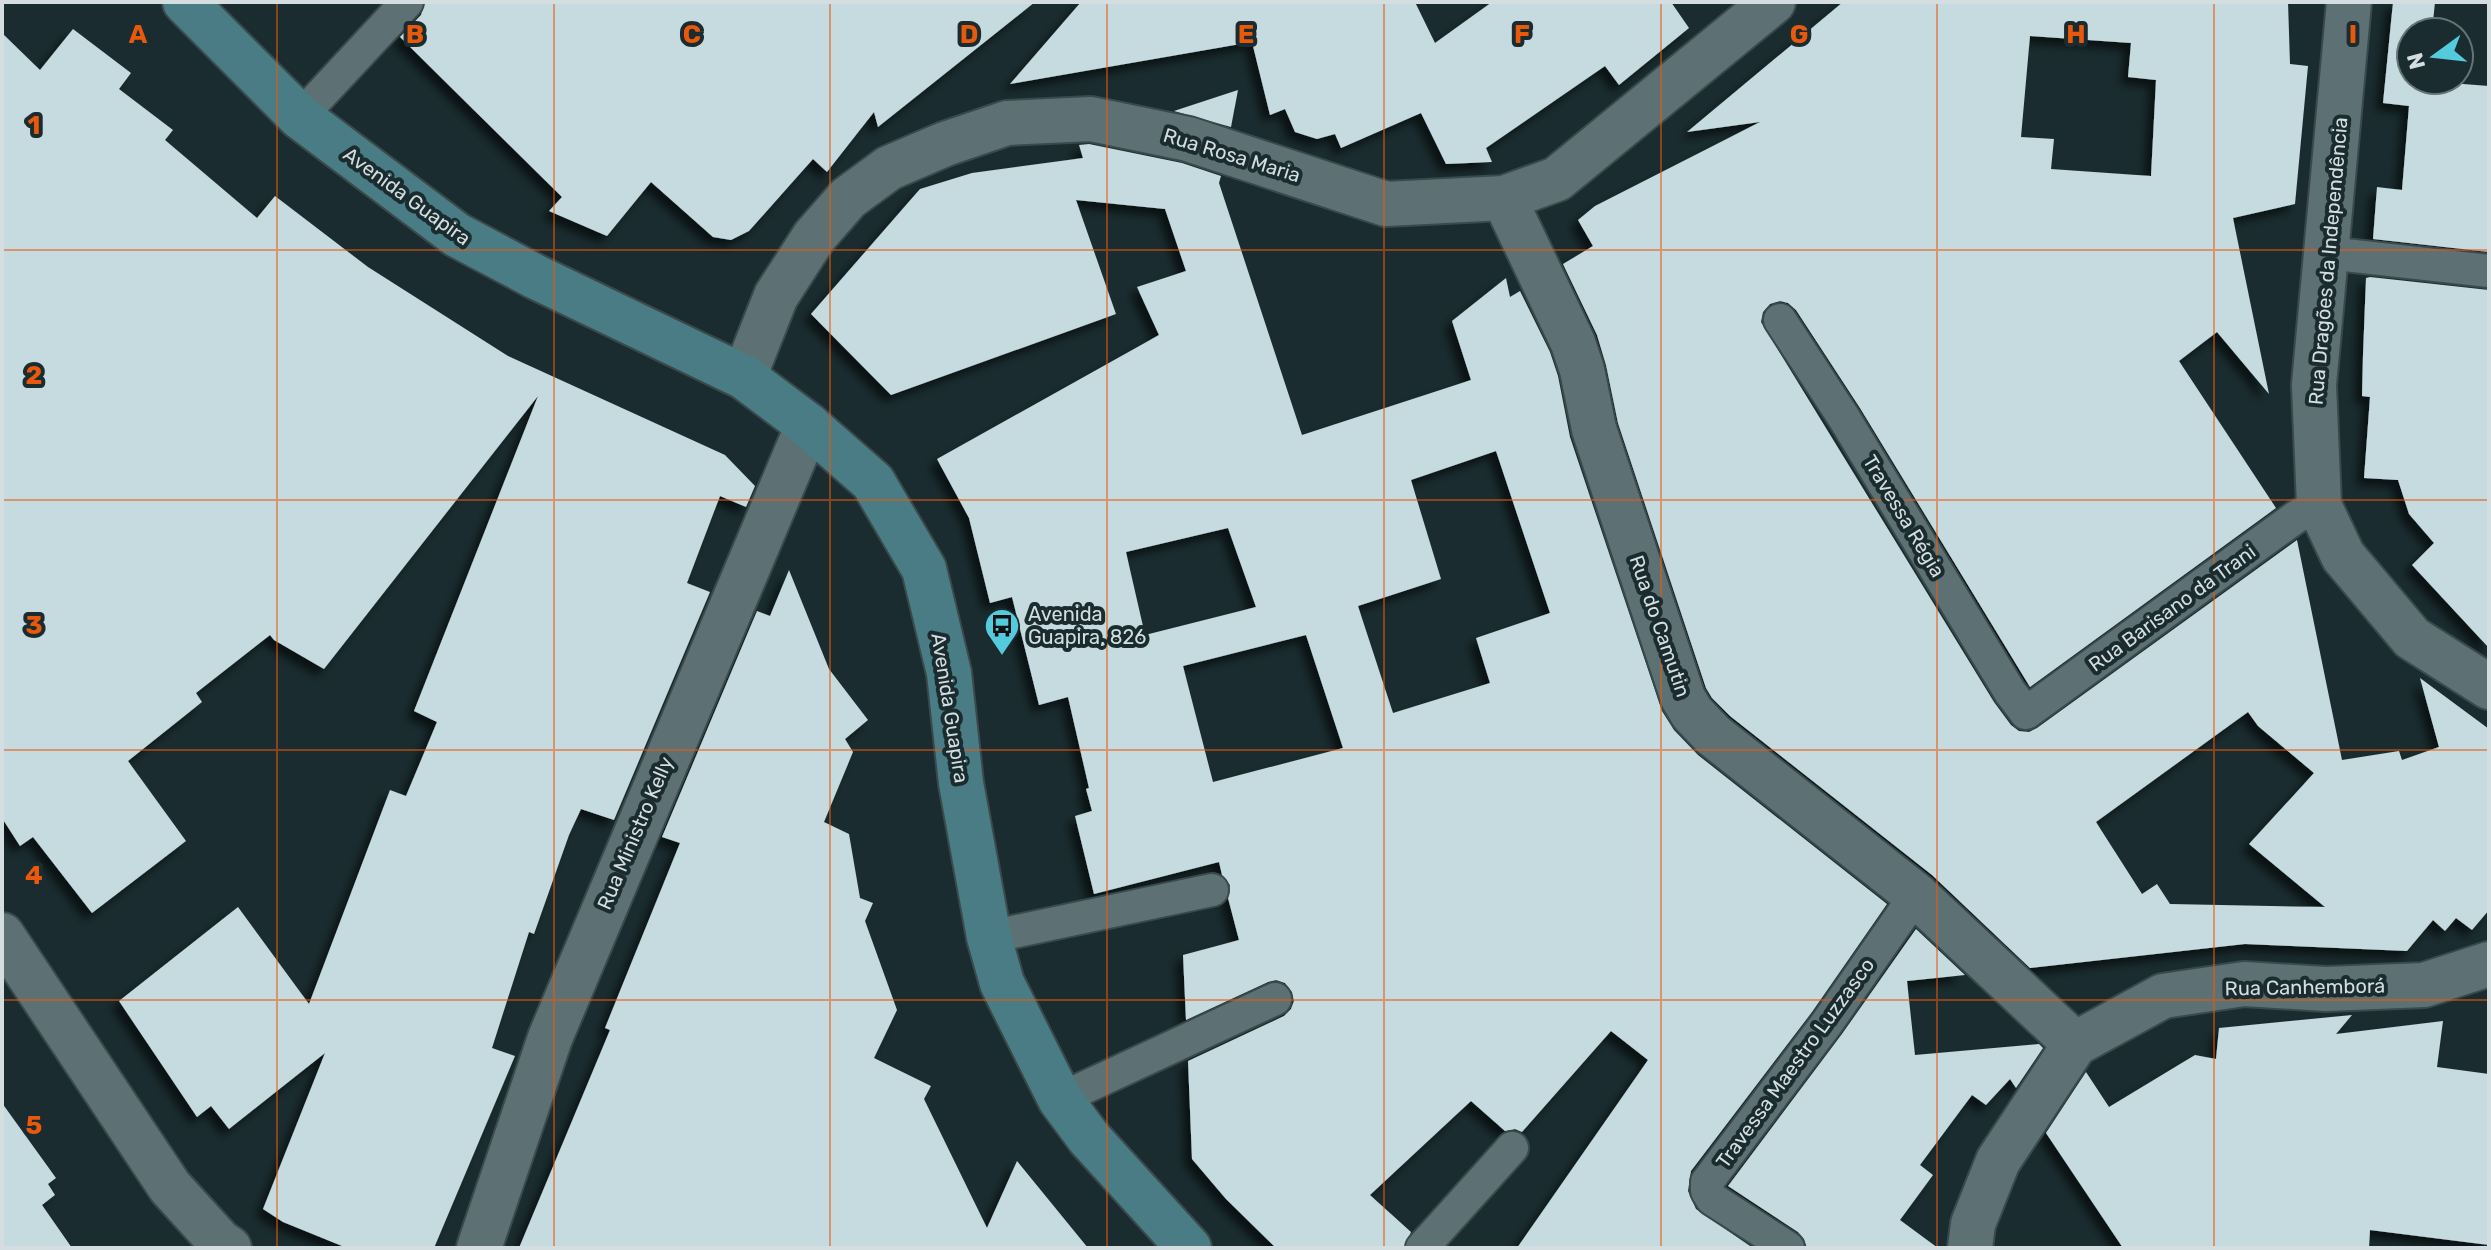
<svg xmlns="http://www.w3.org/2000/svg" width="2491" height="1250" font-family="Rubik,sans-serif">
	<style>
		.building { fill: #c5dbdf; fill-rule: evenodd; filter: url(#shadow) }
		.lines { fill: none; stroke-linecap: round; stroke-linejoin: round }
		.service-casing { stroke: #3a494b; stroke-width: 36 }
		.minor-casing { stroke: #3a494b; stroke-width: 48 }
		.secondary-casing { stroke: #3a494b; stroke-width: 48 }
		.service { stroke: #5d7174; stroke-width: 32 }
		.minor { stroke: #5d7174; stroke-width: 44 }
		.secondary { stroke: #497c84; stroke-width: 44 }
		.grid { fill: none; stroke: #e8590c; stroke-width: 2; stroke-opacity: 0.55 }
		.labels { text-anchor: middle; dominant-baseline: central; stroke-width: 8; stroke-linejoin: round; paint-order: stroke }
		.street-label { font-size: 20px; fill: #d4dee0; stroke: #1a2c2f }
		.poi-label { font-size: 20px; fill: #d4dee0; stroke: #1a2c2f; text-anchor: start }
		.grid-label { font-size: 26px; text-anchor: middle; font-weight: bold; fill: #e8590c; stroke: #1a2c2f; stroke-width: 8; stroke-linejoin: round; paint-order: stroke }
	</style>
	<defs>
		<filter id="shadow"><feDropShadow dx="-7" dy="7" stdDeviation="4" flood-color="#0009"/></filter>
	</defs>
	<rect width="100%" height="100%" fill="#1a2c2f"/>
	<g class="building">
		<polygon points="425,2 1035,2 878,127 874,112 827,172 813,159 749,231 731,240 713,237 651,182 607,236 549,211 562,197 400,37 421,15"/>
		<polygon points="1081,2 1415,2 1435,43 1492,2 1671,2 1689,28 1619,85 1605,66 1486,148 1492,162 1446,164 1421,113 1341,148 1335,134 1317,139 1295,132 1285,109 1270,115 1252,42 1010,84"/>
		<path d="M1843,2H2288L2290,64L2308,66L2295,204L2233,218L2269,394L2217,332L2179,361L2276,508L2030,687L1860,408L1796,310L1788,303L1780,301L1770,304L1763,312L1761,322L1994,702L2011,725L2019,731L2029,732L2037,728L2297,540L2342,760L2399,751L2402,760L2439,747L2420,678L2489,729V910L2472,930L2456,918L2445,931L2433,920L2407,951L2245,944L2030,968L1932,875L1730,716L1712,698L1706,688L1618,423L1606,365L1597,335L1563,264L1593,246L1578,220L1595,206L1760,122L1687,132ZM2030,36L2131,43L2128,77L2156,80L2151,176L2051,169L2054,139L2021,137ZM2248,712L2258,726L2314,773L2249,844L2325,907L2170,904L2157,884L2142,894L2096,822Z"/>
		<polygon points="2393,2 2435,2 2432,32 2411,32 2411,80 2489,86 2489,252 2373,239 2377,187 2402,190 2409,106 2383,103"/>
		<polygon points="73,29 131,73 119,89 173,130 165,140 257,218 275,196 368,267 508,356 725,455 755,486 746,507 720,496 687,583 710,592 614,820 581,809 569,835 534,934 529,932 492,1048 515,1056 434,1248 347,1248 283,1222 263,1209 325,1053 229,1129 211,1106 197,1117 119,1001 238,907 309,1004 390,790 406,796 437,722 414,711 538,396 324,669 274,640 270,635 196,693 202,702 128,761 186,841 92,913 33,837 20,846 2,818 2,33 40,70"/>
		<polygon points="1238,90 1231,127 1174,111"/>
		<path d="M1089,144L1182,163L1221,176L1219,183L1302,435L1471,380L1452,321L1506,278L1510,297L1520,291L1550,352L1558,376L1570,437L1662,711L1674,730L1698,755L1887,904L1812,1012L1691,1171L1688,1191L1696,1209L1753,1248H1517L1648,1060L1611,1031L1522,1132L1515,1129L1505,1131L1471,1101L1370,1195L1411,1232L1404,1248H1276L1226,1199L1192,1159L1188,1061L1284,1016L1291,1009L1294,1001L1292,992L1285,983L1276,980L1268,982L1186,1020L1183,955L1239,940L1228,898L1230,885L1222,875L1219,862L1094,894L1075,816L1092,811L1086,789L1089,788L1068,697L1039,705L1012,597L990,603L969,518L937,459L1159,335L1137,287L1186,271L1165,209L1076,200L1116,314L891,395L811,314L920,189L972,173L1083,158L1079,145ZM1496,451L1550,613L1476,638L1490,683L1393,713L1358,606L1441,579L1411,480ZM1228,528L1256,607L1145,635L1126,552ZM1306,635L1343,748L1213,782L1183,666Z"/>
		<polygon points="2370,277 2489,290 2489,648 2412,565 2434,543 2409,514 2398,480 2364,478 2370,397 2362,396 2363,355 2366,278"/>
		<polygon points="789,570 829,669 868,720 845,739 853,752 824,822 849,834 860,898 873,903 865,921 897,1010 874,1058 931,1086 924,1099 987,1228 1017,1161 1088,1248 519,1248 610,1030 605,1028 680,843 662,837 757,611 770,616"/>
		<polygon points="1916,929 1965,975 1907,981 1915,1055 2039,1044 2043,1048 2016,1088 2010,1079 1986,1105 1972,1095 1920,1165 1933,1175 1900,1220 1938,1248 1807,1248 1804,1239 1798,1232 1728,1186 1842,1034"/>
		<polygon points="2352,1015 2336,1034 2443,1021 2437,1067 2489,1074 2489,1245 2370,1230 2369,1248 2123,1248 2046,1133 2086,1072 2109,1107 2195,1055 2216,1059 2219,1028"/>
		<polygon points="2,1103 56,1178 48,1184 55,1195 42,1205 72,1248 2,1248"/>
	</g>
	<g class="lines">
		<defs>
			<g id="service">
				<polyline points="300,117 407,2"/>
				<polyline points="2327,253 2489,271"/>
				<polyline points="1780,320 1844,418 2010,692 2026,713 2296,517 2319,505"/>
				<polyline points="989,937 1212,890"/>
				<polyline points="1060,1099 1275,999"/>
				<polyline points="1422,1248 1512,1148"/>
				<polyline points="1788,1248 1712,1199 1707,1191 1707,1182 1827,1023 1916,895"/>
			</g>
			<g id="minor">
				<polyline points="2349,2 2314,385 2319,505 2343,556 2412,638 2489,687"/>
				<polyline points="1504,198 1573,343 1582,370 1594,429 1683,698 1692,713 1713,735 1916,895 2075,1044"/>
				<polyline points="744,377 776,296 814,237 848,198 889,168 945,144 1007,123 1091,119 1188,139 1386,204 1504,198 1557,179 1773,2"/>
				<polyline points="2,935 170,1187 220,1242 229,1248"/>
				<polyline points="479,1248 550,1038 808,425"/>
				<polyline points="1970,1248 1973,1224 1998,1161 2075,1044 2163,996 2244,984 2326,989 2424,985 2489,964"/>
			</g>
			<polyline id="secondary" points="185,2 300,117 457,235 536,277 744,377 808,425 873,482 924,569 949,673 961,783 989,937 1002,983 1060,1099 1089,1138 1189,1248"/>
		</defs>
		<use href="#service" class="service-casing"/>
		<use href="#minor" class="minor-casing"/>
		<use href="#secondary" class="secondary-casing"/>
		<use href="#service" class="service"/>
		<use href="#minor" class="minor"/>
		<use href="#secondary" class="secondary"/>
	</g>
	<path class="grid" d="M277,2V1248M554,2V1248M830,2V1248M1107,2V1248M1384,2V1248M1661,2V1248M1937,2V1248M2214,2V1248M2,250H2489M2,500H2489M2,750H2489M2,1000H2489"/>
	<defs>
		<symbol id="bus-pin" viewBox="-11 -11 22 30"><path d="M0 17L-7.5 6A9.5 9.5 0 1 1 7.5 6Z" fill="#54cadd" stroke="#1a2c2f"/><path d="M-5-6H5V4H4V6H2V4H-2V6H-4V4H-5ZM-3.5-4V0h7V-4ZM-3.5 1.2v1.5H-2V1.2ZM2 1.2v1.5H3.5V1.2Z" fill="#111"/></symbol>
	</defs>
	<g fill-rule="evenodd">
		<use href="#bus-pin" x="982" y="606" width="40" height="54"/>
	</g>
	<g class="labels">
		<g class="street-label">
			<text transform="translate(1232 155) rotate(17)">Rua Rosa Maria</text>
			<text transform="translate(407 196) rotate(36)">Avenida Guapira</text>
			<text transform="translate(2328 261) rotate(-85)">Rua Dragões da Independência</text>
			<text transform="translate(1904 516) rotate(59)">Travessa Régia</text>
			<text transform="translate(2172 608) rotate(-36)">Rua Barisano da Trani</text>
			<text transform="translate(1660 626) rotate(71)">Rua do Camutin</text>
			<text transform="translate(950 708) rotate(81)">Avenida Guapira</text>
			<text transform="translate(635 833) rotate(-67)">Rua Ministro Kelly</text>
			<text transform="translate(2305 987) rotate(-1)">Rua Canhemborá</text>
			<text transform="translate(1795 1063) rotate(-54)">Travessa Maestro Luzzasco</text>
		</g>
		<g class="poi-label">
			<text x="1028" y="614">Avenida<tspan x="1028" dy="23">Guapira, 826</tspan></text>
		</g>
	</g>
	<g class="grid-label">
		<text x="138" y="43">A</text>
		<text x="415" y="43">B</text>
		<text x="692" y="43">C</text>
		<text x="969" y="43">D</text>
		<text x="1246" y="43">E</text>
		<text x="1522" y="43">F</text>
		<text x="1799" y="43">G</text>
		<text x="2076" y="43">H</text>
		<text x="2353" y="43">I</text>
		<text x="34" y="134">1</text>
		<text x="34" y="384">2</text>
		<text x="34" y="634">3</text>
		<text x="34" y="884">4</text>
		<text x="34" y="1134">5</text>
	</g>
	<rect width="2491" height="1250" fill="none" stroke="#d4dee0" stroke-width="8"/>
	<g transform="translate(2435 56) rotate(255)"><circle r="38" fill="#1a2c2f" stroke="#647376" stroke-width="2"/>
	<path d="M0-6L14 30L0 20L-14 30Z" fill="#54cadd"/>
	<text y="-12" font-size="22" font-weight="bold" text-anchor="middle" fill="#d4dee0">N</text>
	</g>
</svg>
